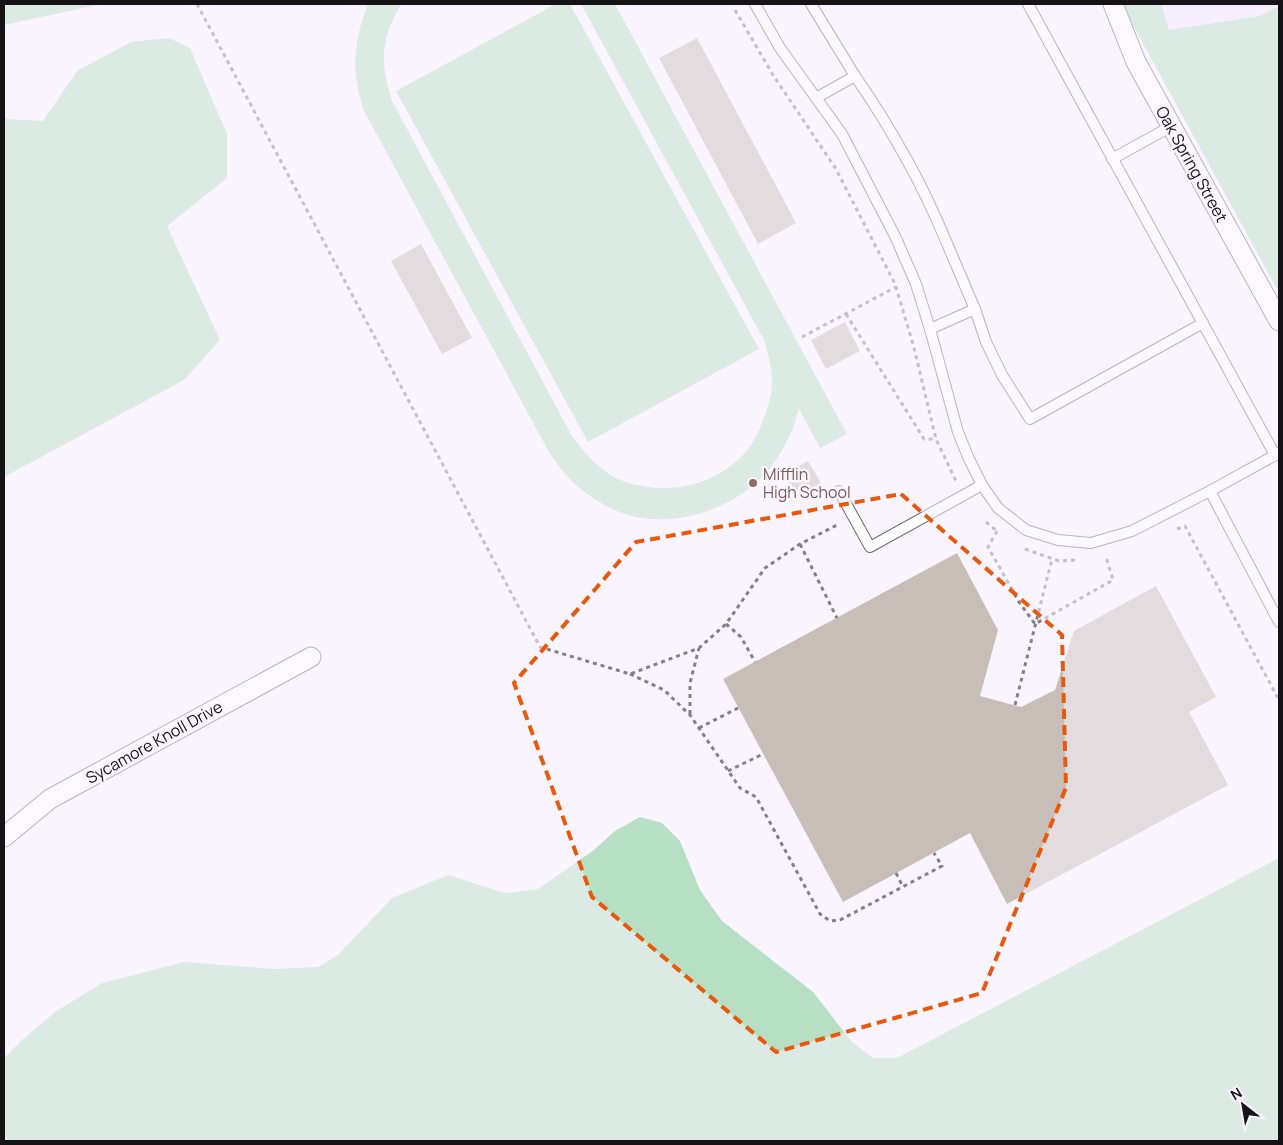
<svg xmlns="http://www.w3.org/2000/svg" width="1283" height="1145" font-family="Manrope,sans-serif">
	<style>
		.commercial { fill: #f4e7fc }
		.green { fill: #b7dfc3 }
		.building { fill: #c8beb8 }
		.lines { fill: none; stroke-linecap: round; stroke-linejoin: round }
		.service-casing { stroke: #6d6871; stroke-width: 12 }
		.minor-casing { stroke: #6d6871; stroke-width: 21 }
		.path { stroke: #848087; stroke-width: 3; stroke-dasharray: 4 4; stroke-linecap: butt }
		.service { stroke: #fff; stroke-width: 10 }
		.minor { stroke: #fff; stroke-width: 19 }
		.marked { fill: none; stroke: #e8590c; stroke-width: 4; stroke-dasharray: 10 6; stroke-linejoin: round }
		.education-dot { fill: #8d6e63; stroke: #faf4fe; stroke-width: 2 }
		.labels { text-anchor: middle; dominant-baseline: central; stroke-width: 5; stroke-linejoin: round; paint-order: stroke }
		.street-label { font-size: 16px; fill: #151316; stroke: #faf4fe }
		.education-label { font-size: 16px; fill: #785e54; stroke: #faf4fe; text-anchor: start }
	</style>
	<rect width="100%" height="100%" fill="#faf4fe"/>
	<polygon class="commercial" points="1161,4 1279,4 1279,6 1259,16 1169,30"/>
	<g class="green">
		<polygon points="4,4 102,4 4,25"/>
		<path d="M368,4H401C380,40 380,62 392,101L572,436C585,454 602,473 623,481C667,497 719,486 748,449C755,440 760,429 764,418C768,408 771,396 772,385C773,370 768,355 764,340L581,4H615L847,434L820,448L799,409C793,430 784,450 771,467C737,510 668,533 617,511C588,499 565,478 549,452L364,111C351,72 353,42 368,4Z"/>
		<polygon points="556,4 570,4 759,349 588,442 396,91"/>
		<polygon points="1124,4 1161,4 1169,30 1259,16 1279,6 1279,293 1128,16"/>
		<polygon points="169,38 190,48 227,134 227,178 167,226 220,340 184,380 4,477 4,119 43,121 77,71 131,42"/>
		<polygon points="640,817 662,823 680,841 700,890 722,921 813,992 852,1042 873,1058 897,1058 1279,858 1279,1141 4,1141 4,1058 22,1040 55,1012 102,983 184,962 275,969 318,967 338,955 392,898 448,875 505,893 538,889 594,850 615,831"/>
	</g>
	<g class="building">
		<polygon points="697,38 796,223 758,244 659,58"/>
		<polygon points="421,244 472,338 442,354 391,261"/>
		<polygon points="845,322 860,351 826,369 811,340"/>
		<polygon points="808,461 821,483 796,497 784,474"/>
		<polygon points="957,553 998,630 980,696 1021,707 1055,690 1074,631 1156,586 1216,697 1189,712 1228,785 1007,904 970,833 843,902 723,679"/>
	</g>
	<g class="lines">
		<defs>
			<g id="service">
				<polyline points="755,4 780,48 842,134 895,236 916,284 930,329 958,432 969,459 982,485 998,508 1026,530 1058,540 1091,543 1132,531 1210,491 1279,453"/>
				<polyline points="811,4 855,76 816,98"/>
				<polyline points="1028,4 1275,455"/>
				<path d="M855,76C874,103 891,131 907,160C934,208 953,259 975,309L930,329"/>
				<polyline points="1112,159 1170,127"/>
				<polyline points="975,309 986,342 1002,375 1030,419 1203,323"/>
				<polyline points="839,491 870,547 982,485"/>
				<polyline points="1210,491 1279,622"/>
			</g>
			<g id="minor">
				<polyline points="1113,4 1136,62 1279,321"/>
				<polyline points="4,837 50,799 311,657"/>
			</g>
		</defs>
		<use href="#service" class="service-casing"/>
		<use href="#minor" class="minor-casing"/>
		<g class="path">
			<polyline points="197,4 540,647 630,674 699,648 726,624 765,568 800,544 839,524"/>
			<polyline points="735,10 773,75 836,169 895,284 913,344 936,439 956,481"/>
			<polyline points="846,314 924,439 936,439"/>
			<polyline points="802,337 896,287"/>
			<polyline points="986,522 998,532"/>
			<polyline points="1177,529 1185,526 1279,700"/>
			<polyline points="997,531 988,547 1019,602 1035,624 1113,580 1106,557"/>
			<polyline points="800,544 837,618"/>
			<polyline points="1025,549 1059,561 1076,560"/>
			<polyline points="726,624 741,637 755,662"/>
			<polyline points="630,674 664,690 690,715 740,788 756,797 820,914 830,921 840,920 942,866 934,853"/>
			<polyline points="1015,705 1052,559"/>
			<polyline points="690,714 690,683 699,648"/>
			<polyline points="699,728 738,708"/>
			<polyline points="728,771 763,754"/>
			<polyline points="896,873 903,887"/>
		</g>
		<use href="#service" class="service"/>
		<use href="#minor" class="minor"/>
	</g>
	<path d="M0 0H1283V1145H0ZM901,494L1062,635L1066,788L982,993L776,1052L592,897L514,683L636,542Z" fill="#faf4fe" fill-opacity=".55" fill-rule="evenodd"/>
	<path class="marked" d="M901,494L1062,635L1066,788L982,993L776,1052L592,897L514,683L636,542Z"/>
	<circle class="education-dot" cx="753" cy="483" r="5"/>
	<g class="labels">
		<g class="street-label">
			<text transform="translate(1192 164) rotate(61)">Oak Spring Street</text>
			<text transform="translate(154 742) rotate(-29)">Sycamore Knoll Drive</text>
		</g>
		<g class="education-label">
			<text x="763" y="474">Mifflin<tspan x="763" dy="18">High School</tspan></text>
		</g>
	</g>
	<rect width="1283" height="1145" fill="none" stroke="#151316" stroke-width="10"/>
	<g transform="translate(1243 1105) rotate(329)" stroke="#faf4fe" stroke-width="4" paint-order="stroke">
	<path d="M0-4L9 19L0 12L-9 19Z" fill="#151316"/>
	<text y="-8" font-size="14" font-weight="bold" text-anchor="middle" fill="#151316">N</text>
	</g>
</svg>
